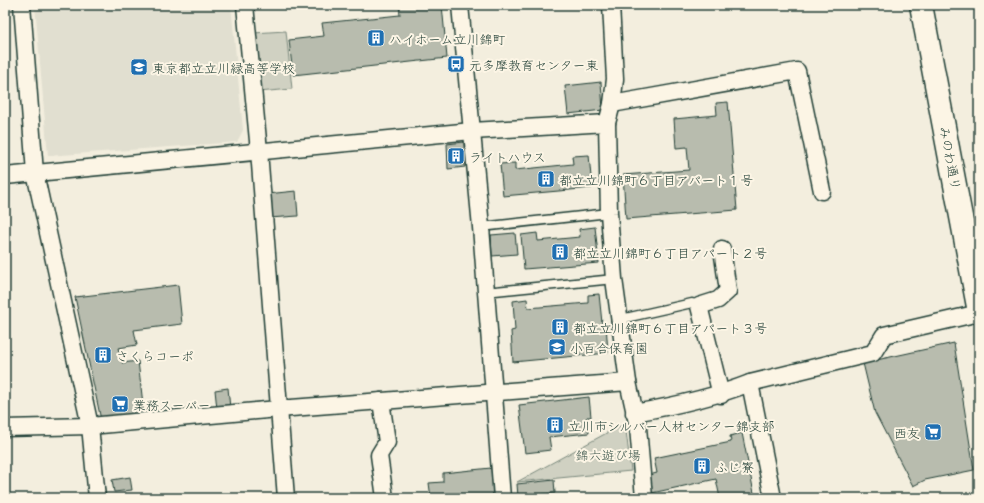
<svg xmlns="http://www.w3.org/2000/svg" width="984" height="503" font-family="'Playpen Sans','Klee One',sans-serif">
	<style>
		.built { fill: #e1dfd0 }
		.green { fill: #d0d1c2; stroke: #78877b }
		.building { fill: #b8bcae; stroke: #1f3d34 }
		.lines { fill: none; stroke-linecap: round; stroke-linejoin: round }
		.lane-casing { stroke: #1f3d34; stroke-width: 11 }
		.street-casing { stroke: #1f3d34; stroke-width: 19 }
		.secondary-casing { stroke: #1f3d34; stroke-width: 25 }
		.lane { stroke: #fcf5e5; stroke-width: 8 }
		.street { stroke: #fcf5e5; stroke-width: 16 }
		.secondary { stroke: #fcf5e5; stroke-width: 22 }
		.labels { text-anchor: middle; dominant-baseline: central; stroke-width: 4; stroke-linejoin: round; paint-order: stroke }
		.poi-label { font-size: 13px; fill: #1f3d34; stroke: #fcf5e5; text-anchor: start }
		.street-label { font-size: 13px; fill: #1f3d34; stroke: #fcf5e5 }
		.park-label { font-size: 13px; fill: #425b50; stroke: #fcf5e5 }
	</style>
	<rect width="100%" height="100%" fill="#f3eede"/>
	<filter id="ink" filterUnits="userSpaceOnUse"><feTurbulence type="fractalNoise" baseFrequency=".025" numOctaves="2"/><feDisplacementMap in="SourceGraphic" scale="8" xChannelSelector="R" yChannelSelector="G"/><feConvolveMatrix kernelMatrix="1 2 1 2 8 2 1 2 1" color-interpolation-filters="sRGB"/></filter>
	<g filter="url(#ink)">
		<polygon class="built" points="35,5 231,5 243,130 237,142 48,156"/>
		<g class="green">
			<polygon points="286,31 292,89 258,92 253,33"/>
			<polygon points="625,423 631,471 517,482"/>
		</g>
		<g class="building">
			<polygon points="399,5 442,5 447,58 293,75 289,40 324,36 322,23 400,15"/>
			<polygon points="601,82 603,110 568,114 565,86"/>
			<polygon points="728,102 737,210 626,219 623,175 689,170 687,147 676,148 674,119 717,115 716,103"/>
			<polygon points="464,142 465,167 448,169 447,144"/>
			<polygon points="589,155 592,188 503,196 500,164 515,163 515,170 573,164 572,156"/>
			<polygon points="296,191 298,216 269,218 267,194"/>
			<polygon points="595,227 599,263 524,269 521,235 537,233 538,241 580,237 579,229"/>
			<polygon points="515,233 517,254 492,256 491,235"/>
			<polygon points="178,285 182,324 134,330 137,345 118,348 122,363 138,361 144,413 101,420 75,297"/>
			<polygon points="599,294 602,323 606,324 608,353 513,362 511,331 515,330 513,301 527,299 528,308 588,303 588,295"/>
			<polygon points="954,343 974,470 925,480 913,486 875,413 863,363"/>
			<polygon points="228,388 230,408 217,409 215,390"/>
			<polygon points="589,397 591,417 587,417 589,433 549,437 551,450 525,453 519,405"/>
			<polygon points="742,433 755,498 720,498 716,479 652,493 649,475 657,473 654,458 731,442 730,436"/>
			<polygon points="491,468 494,498 444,498 444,496 431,498 429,483 443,482 443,473"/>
			<polygon points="130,477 132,490 114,492 112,480"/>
			<polygon points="554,480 555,493 518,497 517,484"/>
		</g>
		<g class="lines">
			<defs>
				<g id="lane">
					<polyline points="481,227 609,213"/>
					<polyline points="485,292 614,279"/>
					<polyline points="621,319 692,303 699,306"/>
				</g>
				<g id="street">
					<polyline points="22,5 35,173 90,426 97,498"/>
					<polyline points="245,5 259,151 286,498"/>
					<polyline points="460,5 481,227 502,498"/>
					<polyline points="611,5 615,79 612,104 607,123 609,213 614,279 628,382 638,427 644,498"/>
					<polyline points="612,104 797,71 822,191"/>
					<polyline points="5,176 472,131 607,123"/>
					<polyline points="750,383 873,353 884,335 979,313"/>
					<polyline points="721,395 699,306 718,300 728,291 722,249"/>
					<polyline points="381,401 387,442 379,455 385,498"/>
					<path d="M634,413C674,406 712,398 750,383L773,498"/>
					<polyline points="5,428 90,426 278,409 628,382"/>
				</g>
				<polyline id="secondary" points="921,5 979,312"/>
			</defs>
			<use href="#lane" class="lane-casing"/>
			<use href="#street" class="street-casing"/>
			<use href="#secondary" class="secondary-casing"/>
			<use href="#lane" class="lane"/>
			<use href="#street" class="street"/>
			<use href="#secondary" class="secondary"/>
		</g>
	</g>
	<defs>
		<symbol id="building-square" viewBox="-11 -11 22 22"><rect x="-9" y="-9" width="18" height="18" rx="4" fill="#1f6fb2" stroke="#fcf5e5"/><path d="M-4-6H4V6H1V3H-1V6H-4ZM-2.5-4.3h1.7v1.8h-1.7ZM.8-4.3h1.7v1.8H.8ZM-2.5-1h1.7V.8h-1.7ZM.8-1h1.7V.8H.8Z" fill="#fff"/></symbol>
		<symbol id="bus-square" viewBox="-11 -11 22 22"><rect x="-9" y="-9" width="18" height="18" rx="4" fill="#1f6fb2" stroke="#fcf5e5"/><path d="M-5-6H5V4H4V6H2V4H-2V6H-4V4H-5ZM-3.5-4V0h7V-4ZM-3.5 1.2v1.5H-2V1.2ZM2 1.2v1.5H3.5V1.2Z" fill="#fff"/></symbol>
		<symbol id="school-square" viewBox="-11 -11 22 22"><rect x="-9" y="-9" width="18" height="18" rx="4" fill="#1f6fb2" stroke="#fcf5e5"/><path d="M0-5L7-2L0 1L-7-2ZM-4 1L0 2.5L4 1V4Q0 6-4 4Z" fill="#fff"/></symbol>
		<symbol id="supermarket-square" viewBox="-11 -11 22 22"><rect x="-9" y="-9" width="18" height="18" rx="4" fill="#1f6fb2" stroke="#fcf5e5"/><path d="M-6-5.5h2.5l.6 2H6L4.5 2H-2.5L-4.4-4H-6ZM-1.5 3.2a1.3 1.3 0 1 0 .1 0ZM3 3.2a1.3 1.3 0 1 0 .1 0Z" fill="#fff"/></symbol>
	</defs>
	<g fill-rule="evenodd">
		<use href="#building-square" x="366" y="28" width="20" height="20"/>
		<use href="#bus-square" x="446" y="54" width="20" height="20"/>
		<use href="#school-square" x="129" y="57" width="20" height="20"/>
		<use href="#building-square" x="446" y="146" width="20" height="20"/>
		<use href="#building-square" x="536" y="169" width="20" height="20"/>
		<use href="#building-square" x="550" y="242" width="20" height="20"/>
		<use href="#building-square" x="550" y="317" width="20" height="20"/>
		<use href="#school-square" x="547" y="337" width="20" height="20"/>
		<use href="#building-square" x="93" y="345" width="20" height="20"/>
		<use href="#supermarket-square" x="110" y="394" width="20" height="20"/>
		<use href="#building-square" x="545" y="415" width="20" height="20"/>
		<use href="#supermarket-square" x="923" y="422" width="20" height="20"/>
		<use href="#building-square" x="692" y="456" width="20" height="20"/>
	</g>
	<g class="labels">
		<g class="poi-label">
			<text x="389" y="38">ハイホーム立川錦町</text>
			<text x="469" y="64">元多摩教育センター東</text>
			<text x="152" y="67">東京都立立川緑高等学校</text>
			<text x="469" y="156">ライトハウス</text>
			<text x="559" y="179">都立立川錦町６丁目アパート１号</text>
			<text x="573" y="252">都立立川錦町６丁目アパート２号</text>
			<text x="573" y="327">都立立川錦町６丁目アパート３号</text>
			<text x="570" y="347">小百合保育園</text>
			<text x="116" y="355">さくらコーポ</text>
			<text x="133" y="404">業務スーパー</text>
			<text x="568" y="425">立川市シルバー人材センター錦支部</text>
			<text x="920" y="432" text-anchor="end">西友</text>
			<text x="715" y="466">ふじ寮</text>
		</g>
		<g class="street-label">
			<text transform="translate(951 158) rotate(79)">みのわ通り</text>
		</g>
		<g class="park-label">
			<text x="608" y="454">錦六遊び場</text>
		</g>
	</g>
	<rect width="984" height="503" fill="none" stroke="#fcf5e5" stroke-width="20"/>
	<rect x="10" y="10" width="964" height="483" fill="none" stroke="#1f3d34" stroke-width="1.5" filter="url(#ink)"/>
</svg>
